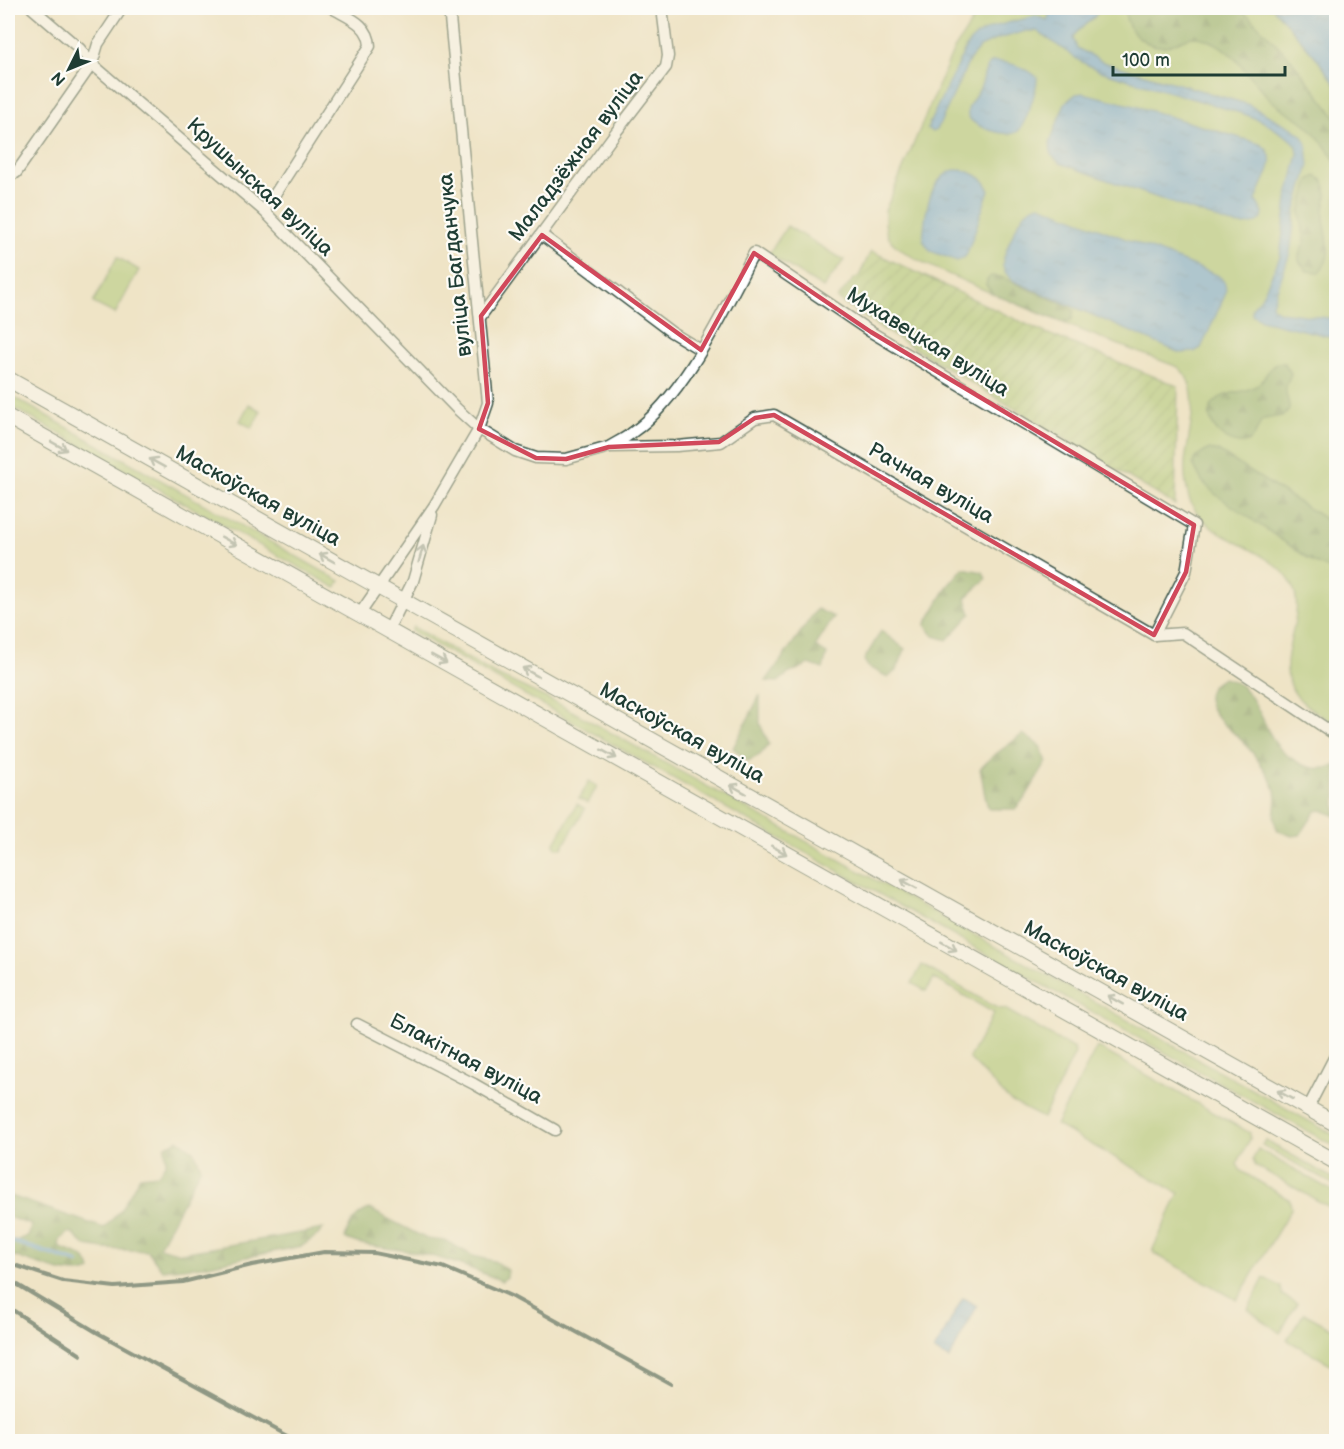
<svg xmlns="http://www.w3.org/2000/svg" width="1344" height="1449" font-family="'Balsamiq Sans',sans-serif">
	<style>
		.green { fill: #a4c66f; stroke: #628252; stroke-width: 1.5 }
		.forest { fill: url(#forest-firs); stroke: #51744b; stroke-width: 1.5 }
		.garden { fill: url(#garden-furrows); stroke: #628252; stroke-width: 1.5 }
		.water { fill: url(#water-ripples); stroke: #417084; stroke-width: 1.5 }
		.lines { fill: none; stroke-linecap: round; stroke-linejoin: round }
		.stream { stroke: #63a2d5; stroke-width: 4 }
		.street-casing { stroke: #3e564a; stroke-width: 13 }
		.primary-casing { stroke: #3e564a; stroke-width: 17 }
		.street { stroke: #fff; stroke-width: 10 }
		.primary { stroke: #fff; stroke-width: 15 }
		.rail { stroke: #1f3d34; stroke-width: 4 }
		.oneway { stroke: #8f9e9a }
		.marked { fill: none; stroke: #d1495b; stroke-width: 4.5; stroke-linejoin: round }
		.labels { text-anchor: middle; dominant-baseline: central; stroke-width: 4.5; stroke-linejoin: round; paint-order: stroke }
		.street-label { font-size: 21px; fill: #1f3d34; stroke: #fdfcf7 }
	</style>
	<defs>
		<pattern id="forest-firs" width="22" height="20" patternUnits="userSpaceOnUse" patternTransform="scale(1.5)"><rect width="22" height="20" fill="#83ab62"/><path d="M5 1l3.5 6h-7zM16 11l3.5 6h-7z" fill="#6b8c52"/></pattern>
		<pattern id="garden-furrows" width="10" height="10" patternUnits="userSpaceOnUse" patternTransform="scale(1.5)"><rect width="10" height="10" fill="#a4c66f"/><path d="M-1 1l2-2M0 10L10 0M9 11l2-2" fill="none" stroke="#85a25c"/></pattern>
		<pattern id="water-ripples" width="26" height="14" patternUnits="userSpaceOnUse" patternTransform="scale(1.5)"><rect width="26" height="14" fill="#63a2d5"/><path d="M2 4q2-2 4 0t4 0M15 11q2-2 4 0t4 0" fill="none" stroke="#5185ae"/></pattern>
	</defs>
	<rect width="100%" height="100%" fill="#fdfcf7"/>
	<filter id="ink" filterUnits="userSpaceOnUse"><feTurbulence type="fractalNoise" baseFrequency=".0167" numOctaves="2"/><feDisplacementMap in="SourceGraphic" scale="12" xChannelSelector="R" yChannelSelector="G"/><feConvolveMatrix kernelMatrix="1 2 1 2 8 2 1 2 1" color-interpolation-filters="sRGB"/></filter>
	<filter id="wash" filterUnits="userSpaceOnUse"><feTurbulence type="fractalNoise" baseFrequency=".008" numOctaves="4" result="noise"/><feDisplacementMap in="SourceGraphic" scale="24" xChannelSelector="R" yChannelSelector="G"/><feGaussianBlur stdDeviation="1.35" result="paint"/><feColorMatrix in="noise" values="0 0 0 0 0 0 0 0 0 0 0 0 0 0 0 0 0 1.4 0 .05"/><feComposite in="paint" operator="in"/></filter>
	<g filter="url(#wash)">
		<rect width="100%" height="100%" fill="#efe4c6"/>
		<g class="green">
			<path d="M981,8H1273L1315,56L1336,85V725C1323,716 1306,708 1296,695C1269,660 1312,617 1290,581C1267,545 1203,540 1189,498C1186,487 1184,473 1185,462C1188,433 1204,389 1178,367C1107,341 1036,313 966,282C946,273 910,259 894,244C884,235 885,223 885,211L953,51Z"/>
			<polygon points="787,226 844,260 823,288 769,254"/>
			<polygon points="117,257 139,270 115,314 93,303"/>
			<polygon points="8,394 340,581 336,588 8,405"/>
			<polygon points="249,404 261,411 252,428 240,421"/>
			<polygon points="413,627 493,673 561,705 1336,1136 1336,1147 961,940 411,631"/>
			<polygon points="589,781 597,786 588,803 579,799"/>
			<polygon points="577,804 585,809 562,848 557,848 554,844"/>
			<polygon points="922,965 997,1008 1005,1009 1074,1049 1075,1053 1043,1118 1010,1101 969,1058 994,1013 934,978 926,991 912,983"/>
			<polygon points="1097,1047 1250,1133 1250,1139 1237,1164 1241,1171 1290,1200 1291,1209 1237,1300 1155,1254 1153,1249 1179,1193 1056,1125"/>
			<polygon points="1265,1140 1336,1180 1336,1186 1262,1145"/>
			<polygon points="1258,1149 1336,1193 1336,1211 1256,1166 1253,1159"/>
			<polygon points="1264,1278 1281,1287 1282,1295 1297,1303 1280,1333 1248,1309"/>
			<polygon points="1304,1313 1336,1331 1336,1367 1287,1340"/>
		</g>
		<g class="forest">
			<path d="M1127,8H1236L1250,17L1290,58L1329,108L1336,119V162C1326,147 1315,131 1300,120C1290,113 1279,108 1270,99C1249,78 1233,46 1202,38C1188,34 1180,43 1167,46C1147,50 1120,27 1127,8Z"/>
			<path d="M1316,176C1335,185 1322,203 1324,218C1326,238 1335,256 1319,272L1307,271L1299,261V255L1305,241L1300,212L1309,180Z"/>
			<polygon points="991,276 1001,277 1067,306 1074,311 1072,320 1062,322 993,294 986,285 987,280"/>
			<path d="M1277,363H1284L1291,373C1290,378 1287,382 1286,387C1283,398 1298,410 1281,416C1275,418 1269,417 1262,420C1257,427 1256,438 1247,442C1230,449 1203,424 1211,407C1220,391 1238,394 1252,388C1264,384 1266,369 1277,363Z"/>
			<polygon points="1209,449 1218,451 1336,526 1336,572 1315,563 1215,494 1202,481 1193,464 1195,458"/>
			<polygon points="963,568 983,572 986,579 966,598 971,614 947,640 934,636 925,625 947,587"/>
			<polygon points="817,609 834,617 815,647 827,654 823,669 809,664 788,674 778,682 766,681"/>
			<polygon points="881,631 905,649 897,670 888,677 868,667 864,660"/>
			<path d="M1223,678C1255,683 1260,721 1276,744C1282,753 1291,758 1301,764C1313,770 1324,770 1336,765V816L1322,810L1316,811L1300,835L1292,836L1278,831C1269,815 1280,803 1274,787C1267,771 1257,758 1246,745C1235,732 1210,717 1208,699C1207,688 1215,683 1223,678Z"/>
			<polygon points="760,695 760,724 769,744 760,755 748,761 733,748"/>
			<path d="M1023,734L1040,746L1047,762L1025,798L1015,809H989C983,796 984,783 980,769L993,756Z"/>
			<path d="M179,1140L194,1151L201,1167L159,1247L181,1253L323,1229L318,1235L302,1246L203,1266L162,1270L148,1251L104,1249L86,1246L70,1232L60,1240L59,1247C71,1253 88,1254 91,1270C74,1281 27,1260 8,1254V1239L16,1241L29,1235L31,1225L8,1217V1195L104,1228L120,1211L140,1176L158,1174L166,1162L165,1146Z"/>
			<path d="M369,1209L427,1239L446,1241L473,1256L494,1261L508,1270L507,1277L502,1281C473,1269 445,1258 413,1252C394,1248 359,1247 345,1238C349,1224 355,1215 369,1209Z"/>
		</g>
		<polygon class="garden" points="871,251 1043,332 1178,386 1175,505 877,326 837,299 853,280 859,276"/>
		<g class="water">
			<path d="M1047,8H1100C1095,22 1079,25 1073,38L1077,48L1103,62L1247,104L1294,129L1303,136L1307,146L1309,165L1296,210L1290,253L1272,304L1273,308L1280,312L1336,319V338L1261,320L1252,314V308L1261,298L1280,257L1287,200L1298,154L1297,146L1292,140L1264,122L1247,115L1100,71L1080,61L1037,31H1026L995,40L980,47L970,59L937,130L933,132L928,129L929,124L966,47C977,28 1008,23 1028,18L1036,16L1047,20L1049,16Z"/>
			<polygon points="1273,8 1336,8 1336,85 1315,56"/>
			<path d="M992,62C1005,60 1027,68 1037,77C1038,86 1025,127 1017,132C1008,138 971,127 968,115C966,106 975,98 979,90C985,80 982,69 992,62Z"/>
			<path d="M1083,93L1135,106L1260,144C1284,158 1260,182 1256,201L1263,213L1262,219C1252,227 1240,226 1228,223L1060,163L1051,155L1050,142L1065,103L1076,94Z"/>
			<path d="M954,170C967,169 986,177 989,190L967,254L965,257L957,261L930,251L923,240C925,216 927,180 954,170Z"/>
			<path d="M1040,205L1217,275C1225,280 1227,286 1225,295L1201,348L1194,352L1180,353L1014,281C1009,277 1004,273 1003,266C1002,256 1019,218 1027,211C1031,207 1035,206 1040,205Z"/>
			<polygon points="963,1298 977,1306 949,1359 934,1351"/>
		</g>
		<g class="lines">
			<polyline class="stream" points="8,1240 78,1263"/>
		</g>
	</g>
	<g filter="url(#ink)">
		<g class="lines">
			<defs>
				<g id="street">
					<polyline points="32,8 80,49 92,64 264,211 457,409 479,429 515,451 536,458 566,459 609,447 677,446 721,442 755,418 774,415 1154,635 1183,633 1336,735"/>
					<polyline points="16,173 92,64 98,44 122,8"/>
					<path d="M264,211L370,46C369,24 349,18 332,8"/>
					<polyline points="542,235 671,332 701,350"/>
					<polyline points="481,316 616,132 666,67 668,56 662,8"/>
					<path d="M609,447C617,442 626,438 633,432C685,396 724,309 754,253L871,332L1194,525L1186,572L1154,635"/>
					<polyline points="359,615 434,506 479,429 488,403 449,8"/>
					<polyline points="388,631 413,581 432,515"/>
					<polyline points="357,1024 474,1084 555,1130"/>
					<polyline points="1308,1108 1336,1054"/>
				</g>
				<g id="primary">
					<polyline points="8,379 1336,1124"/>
					<polyline points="8,417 1336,1162"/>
				</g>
			</defs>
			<use href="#street" class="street-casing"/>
			<use href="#primary" class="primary-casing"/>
			<use href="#street" class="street"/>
			<use href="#primary" class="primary"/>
			<g class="rail">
				<polyline points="8,1263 63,1281 115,1287 183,1282 252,1265 324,1252 374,1253 443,1267 511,1296 671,1384"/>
				<polyline points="8,1279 98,1333 298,1442"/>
				<polyline points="8,1307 81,1355"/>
			</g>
		</g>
		<defs><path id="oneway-shaft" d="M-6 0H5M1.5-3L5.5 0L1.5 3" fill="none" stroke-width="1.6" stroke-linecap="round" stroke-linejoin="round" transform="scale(1.5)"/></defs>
		<g class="oneway">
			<use href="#oneway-shaft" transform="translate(59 446) rotate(29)"/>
			<use href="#oneway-shaft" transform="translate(157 463) rotate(-151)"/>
			<use href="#oneway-shaft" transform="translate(229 541) rotate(29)"/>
			<use href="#oneway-shaft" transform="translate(421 554) rotate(-74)"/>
			<use href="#oneway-shaft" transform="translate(327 558) rotate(-151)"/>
			<use href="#oneway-shaft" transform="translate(439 659) rotate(29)"/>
			<use href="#oneway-shaft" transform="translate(530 672) rotate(-151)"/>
			<use href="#oneway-shaft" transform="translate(609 754) rotate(29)"/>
			<use href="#oneway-shaft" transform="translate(738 789) rotate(-151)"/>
			<use href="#oneway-shaft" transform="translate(779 850) rotate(29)"/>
			<use href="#oneway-shaft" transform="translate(909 884) rotate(-151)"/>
			<use href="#oneway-shaft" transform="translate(949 946) rotate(29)"/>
			<use href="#oneway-shaft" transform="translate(1115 1000) rotate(-151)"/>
			<use href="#oneway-shaft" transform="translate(1285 1095) rotate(-151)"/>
		</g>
	</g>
	<path d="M0 0H1344V1449H0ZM542,235L701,350L754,253L871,332L1194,525L1186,572L1154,635L774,415L755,418L719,442L609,447L566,459L536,458L479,429L488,403L481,316Z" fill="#efe4c6" fill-opacity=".55" fill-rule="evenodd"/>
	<path class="marked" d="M542,235L701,350L754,253L871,332L1194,525L1186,572L1154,635L774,415L755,418L719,442L609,447L566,459L536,458L479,429L488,403L481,316Z"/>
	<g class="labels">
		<g class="street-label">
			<text transform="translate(576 156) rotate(-53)">Маладзёжная вуліца</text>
			<text transform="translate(260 187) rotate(43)">Крушынская вуліца</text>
			<text transform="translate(455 265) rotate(-96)">вуліца Багданчука</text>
			<text transform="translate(928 342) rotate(32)">Мухавецкая вуліца</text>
			<text transform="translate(931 483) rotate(30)">Рачная вуліца</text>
			<text transform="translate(258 496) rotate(29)">Маскоўская вуліца</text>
			<text transform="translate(682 733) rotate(29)">Маскоўская вуліца</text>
			<text transform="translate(1106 971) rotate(29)">Маскоўская вуліца</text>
			<text transform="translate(466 1059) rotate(28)">Блакітная вуліца</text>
		</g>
	</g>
	<rect width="1344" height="1449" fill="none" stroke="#fdfcf7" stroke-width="30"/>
	<g transform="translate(69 69) rotate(227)" stroke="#fdfcf7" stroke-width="4.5" paint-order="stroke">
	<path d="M0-4.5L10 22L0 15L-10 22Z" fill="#1f3d34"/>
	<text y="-9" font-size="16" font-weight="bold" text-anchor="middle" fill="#1f3d34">N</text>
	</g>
	<path d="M1113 66v9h172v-9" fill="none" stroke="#1f3d34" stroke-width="3"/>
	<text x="1122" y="66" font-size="18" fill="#1f3d34" stroke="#fdfcf7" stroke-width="4.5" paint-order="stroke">100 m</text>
</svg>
